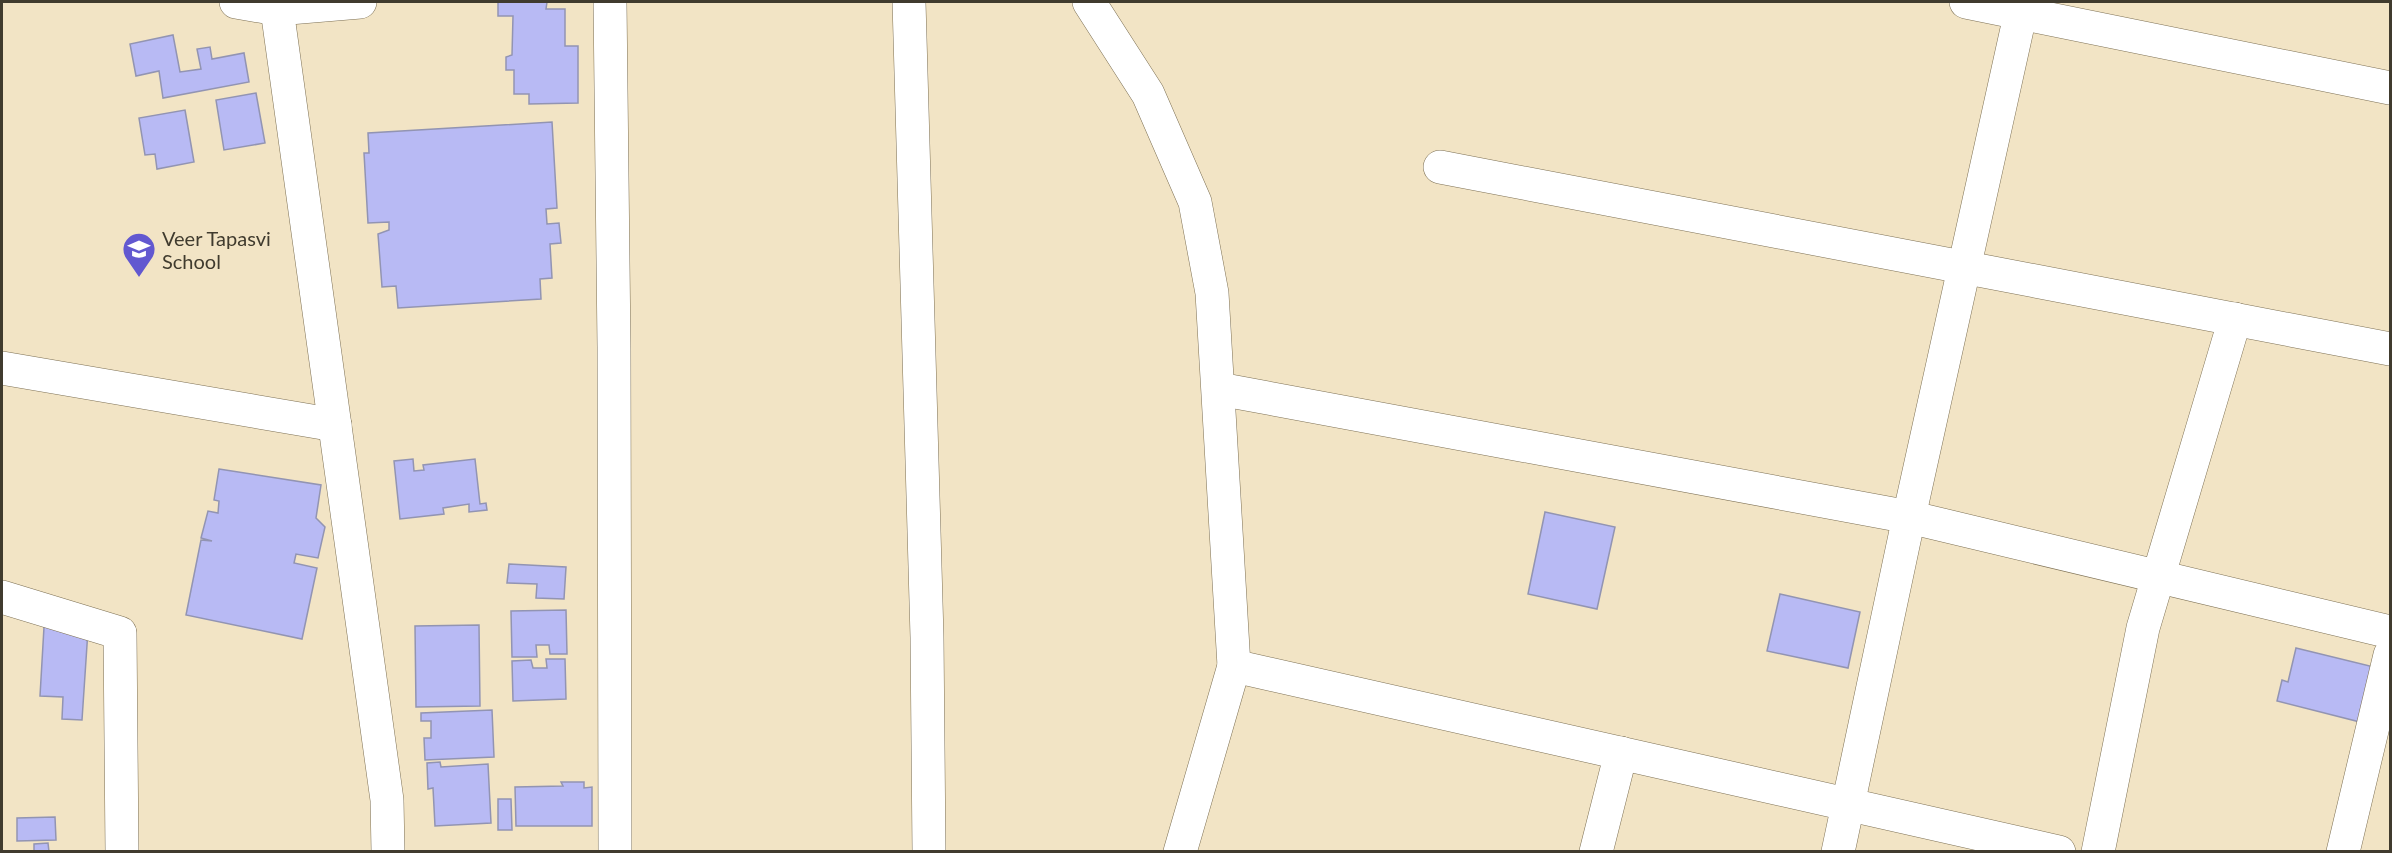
<svg xmlns="http://www.w3.org/2000/svg" width="2392" height="853" font-family="Lato,sans-serif">
	<style>
		.building { fill: #b8baf4; stroke: #9294b2; stroke-width: 1.5 }
		.lines { fill: none; stroke-linecap: round; stroke-linejoin: round }
		.minor-casing { stroke: #7d7054; stroke-width: 34 }
		.minor { stroke: #fff; stroke-width: 33 }
		.labels { text-anchor: middle; dominant-baseline: central; stroke-width: 5; stroke-linejoin: round; paint-order: stroke }
		.poi-label { font-size: 20px; fill: #403b2e; stroke: #f2e4c5; text-anchor: start }
	</style>
	<rect width="100%" height="100%" fill="#f2e4c5"/>
	<g class="building">
		<polygon points="498,2 547,2 546,9 565,9 565,46 578,46 578,103 529,104 529,94 514,94 514,70 506,70 506,57 512,55 513,16 498,16"/>
		<polygon points="173,35 180,72 201,69 197,49 210,47 212,59 244,53 249,82 163,98 159,71 136,76 130,44"/>
		<polygon points="256,93 265,143 224,150 216,100"/>
		<polygon points="185,110 194,162 157,169 155,154 145,155 139,118"/>
		<polygon points="552,122 557,208 546,209 547,224 559,223 561,243 550,244 552,278 540,279 541,299 398,308 396,286 382,287 378,234 389,230 389,222 368,223 364,153 369,153 368,133"/>
		<polygon points="413,459 414,471 424,470 423,465 475,459 480,504 486,503 487,510 469,512 469,504 443,508 444,514 400,519 394,461"/>
		<polygon points="219,469 321,485 316,518 325,527 318,558 296,554 294,563 317,568 302,639 186,615 201,540 212,541 201,538 208,511 218,513 219,501 214,500"/>
		<polygon points="1545,512 1615,527 1597,609 1528,594"/>
		<polygon points="509,564 566,567 564,599 536,598 537,584 507,583"/>
		<polygon points="1780,594 1860,612 1848,668 1767,651"/>
		<polygon points="566,610 567,654 550,654 549,645 536,645 537,657 512,657 511,611"/>
		<polygon points="479,625 480,706 416,707 415,626"/>
		<polygon points="44,627 88,630 82,720 62,719 63,697 40,696"/>
		<polygon points="2296,648 2374,667 2360,722 2277,701 2282,680 2288,682"/>
		<polygon points="546,659 565,659 566,699 513,701 512,661 531,660 533,668 547,668"/>
		<polygon points="492,710 494,757 425,760 424,738 431,738 431,721 421,721 421,713"/>
		<polygon points="440,762 441,767 488,764 491,823 435,826 433,788 428,789 427,763"/>
		<polygon points="561,782 584,782 584,788 592,787 592,826 516,826 515,787 563,786"/>
		<polygon points="498,799 511,799 512,830 498,830"/>
		<polygon points="55,817 56,840 17,841 17,818"/>
		<polygon points="48,843 49,852 34,852 34,844"/>
	</g>
	<g class="lines">
		<defs>
			<g id="minor">
				<polyline points="236,2 277,9 360,2"/>
				<polyline points="276,2 387,800 388,852"/>
				<polyline points="610,2 614,347 615,852"/>
				<polyline points="909,2 927,637 929,852"/>
				<polyline points="1089,2 1148,94 1195,202 1212,293 1234,666 2059,852"/>
				<polyline points="1966,2 2390,88"/>
				<polyline points="1440,167 2390,349"/>
				<polyline points="2,368 335,425"/>
				<polyline points="1219,389 1909,517 2390,632"/>
				<polyline points="2,597 120,633 122,852"/>
				<polyline points="1180,852 1234,666"/>
				<polyline points="1596,852 1621,753"/>
				<polyline points="1838,852 1909,517 2023,2"/>
				<polyline points="2098,852 2143,628 2235,319"/>
				<polyline points="2343,852 2390,655"/>
			</g>
		</defs>
		<use href="#minor" class="minor-casing"/>
		<use href="#minor" class="minor"/>
	</g>
	<defs>
		<symbol id="school-pin" viewBox="-11 -11 22 30"><path d="M0 17L-7.5 6A9.5 9.5 0 1 1 7.5 6Z" fill="#6258d0" stroke="#f2e4c5"/><path d="M0-5L7-2L0 1L-7-2ZM-4 1L0 2.5L4 1V4Q0 6-4 4Z" fill="#fff"/></symbol>
	</defs>
	<g fill-rule="evenodd">
		<use href="#school-pin" x="120" y="230" width="38" height="52"/>
	</g>
	<g class="labels">
		<g class="poi-label">
			<text x="162" y="238">Veer Tapasvi<tspan x="162" dy="23">School</tspan></text>
		</g>
	</g>
	<rect width="2392" height="853" fill="none" stroke="#403b2e" stroke-width="6"/>
</svg>
